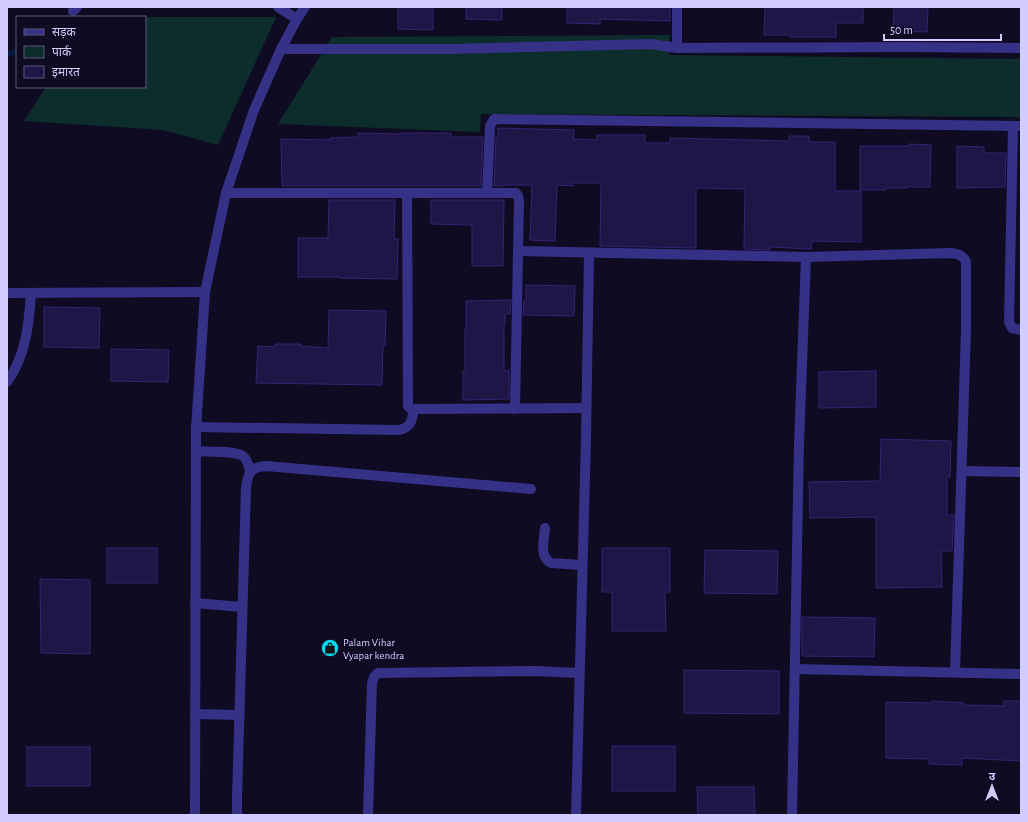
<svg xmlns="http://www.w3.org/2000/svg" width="1028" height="822" font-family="'Alegreya Sans','Noto Sans Devanagari',sans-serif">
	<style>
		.green { fill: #0d2d2d }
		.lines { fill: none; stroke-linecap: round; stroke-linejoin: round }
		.stream { stroke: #041a43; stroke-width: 4.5 }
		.building { fill: #1f1546; stroke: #352474 }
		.minor { stroke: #353187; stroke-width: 10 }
		.labels { text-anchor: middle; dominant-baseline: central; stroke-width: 4; stroke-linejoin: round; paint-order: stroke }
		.poi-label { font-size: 11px; fill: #d3cdff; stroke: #0f0b23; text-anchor: start }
	</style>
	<rect width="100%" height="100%" fill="#0f0b23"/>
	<g class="green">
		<polygon points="145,17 276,17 218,145 163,130 24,121 46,87 145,87"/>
		<polygon points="670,35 669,55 1021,59 1021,130 1020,117 481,114 480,132 278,124 332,37"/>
	</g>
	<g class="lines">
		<polyline class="stream" points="7,55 17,50"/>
	</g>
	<g class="building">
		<polygon points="398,7 433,7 433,30 398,29"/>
		<polygon points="466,7 502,7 502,20 466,19"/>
		<polygon points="567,7 670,7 670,21 600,19 600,24 567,23"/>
		<polygon points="765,7 863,7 863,23 836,23 836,37 790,37 790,35 764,35"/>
		<polygon points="894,7 928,7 927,32 893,31"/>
		<polygon points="498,128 574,130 573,139 597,140 597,135 645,135 645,143 670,143 670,138 789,141 789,136 809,136 809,142 835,142 835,191 861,191 861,242 812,241 811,249 770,247 770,250 744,249 745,189 696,188 696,248 600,246 601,183 573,183 573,186 557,185 555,241 530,240 532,185 504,185 504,186 494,186 496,137 498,137"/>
		<polygon points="358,133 402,134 402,133 451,133 451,137 483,137 481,186 282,186 281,139 331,140 330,138 358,137"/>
		<polygon points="909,144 931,145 930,187 907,187 907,188 886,188 886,190 860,190 860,146 909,146"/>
		<polygon points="957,146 984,147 984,153 1006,153 1005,187 957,188"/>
		<polygon points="329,200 395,200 394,239 398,239 397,279 339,278 339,277 298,277 298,238 328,238"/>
		<polygon points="431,200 504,200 503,266 472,266 472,225 431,224"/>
		<polygon points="526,285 575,286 574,316 523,315 524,300 526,300"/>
		<polygon points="511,300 510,314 505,314 505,324 504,324 504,371 509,370 509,399 463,400 463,371 465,371 465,329 466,329 466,301"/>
		<polygon points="44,307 100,308 99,348 44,347"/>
		<polygon points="329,310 386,311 385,346 383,346 382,385 256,383 258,346 275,347 275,344 301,344 301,346 328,348"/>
		<polygon points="111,349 169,350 168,382 111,381"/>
		<polygon points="876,371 876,407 819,408 819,372"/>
		<polygon points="881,439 951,441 950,477 947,477 947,515 954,515 952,551 941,551 942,587 876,588 876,517 810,518 809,482 880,481"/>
		<rect x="107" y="548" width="50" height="35"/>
		<polygon points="602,548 670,548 670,592 665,592 666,631 612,631 612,592 602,592"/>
		<polygon points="705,550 778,551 777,594 704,593"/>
		<polygon points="40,579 90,580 90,654 41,653"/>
		<polygon points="802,617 875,618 874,657 802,656"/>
		<polygon points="684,670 779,671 779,714 684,713"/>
		<polygon points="932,701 964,703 964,705 1004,706 1004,701 1021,701 1021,761 962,758 962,765 929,764 929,759 886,758 886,702 931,703"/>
		<rect x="612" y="746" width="63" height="45"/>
		<rect x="27" y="747" width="63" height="39"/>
		<polygon points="697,787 754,787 755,815 698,815"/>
	</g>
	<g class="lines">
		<g class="minor">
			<polyline points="278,7 297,19"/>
			<polyline points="677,7 677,48"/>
			<polyline points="73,11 77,7"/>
			<polyline points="281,49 451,49 651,44 677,48 906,47 1021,48"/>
			<polyline points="1013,126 1009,322 1012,328 1021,330"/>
			<polyline points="226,193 516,193 518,196 519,201 515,409"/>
			<polyline points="407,193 408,406 411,409 586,408"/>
			<polyline points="487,193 490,126 494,119 1021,126"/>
			<path d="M518,251L806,257L951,253C958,254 963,255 966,262V330L955,672"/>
			<polyline points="7,293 205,292"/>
			<path d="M7,382C26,356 29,324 31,293"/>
			<path d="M196,427L398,430C411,428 412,421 414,409"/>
			<path d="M196,451C206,452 237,450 244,457C248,461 249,466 250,471"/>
			<polyline points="962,471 1021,472"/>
			<path d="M545,528C544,540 539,557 551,563L582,565"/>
			<polyline points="195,603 242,607"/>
			<polyline points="795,669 1021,674"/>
			<polyline points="195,714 239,715"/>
			<polyline points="195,815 196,429 205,292 226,193 254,110 281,49 297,19 305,7"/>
			<path d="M237,815V798L246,488C248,473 250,467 266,466L531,489"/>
			<polyline points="368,815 372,683 374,677 378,673 535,671 579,673"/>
			<polyline points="576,815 586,438 589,253"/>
			<polyline points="792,815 799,444 806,257"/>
		</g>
	</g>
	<defs>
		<symbol id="shop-disc" viewBox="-11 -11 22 22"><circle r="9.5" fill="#00ddf8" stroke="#0f0b23"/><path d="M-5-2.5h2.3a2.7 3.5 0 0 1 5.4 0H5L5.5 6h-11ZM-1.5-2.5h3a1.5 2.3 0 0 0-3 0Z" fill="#111"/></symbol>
	</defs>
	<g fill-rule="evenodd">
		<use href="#shop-disc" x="320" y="638" width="20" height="20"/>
	</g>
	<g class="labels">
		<g class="poi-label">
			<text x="343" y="642">Palam Vihar<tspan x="343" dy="13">Vyapar kendra</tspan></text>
		</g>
	</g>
	<rect width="1028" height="822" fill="none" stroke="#d3cdff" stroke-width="16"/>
	<rect x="16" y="16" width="130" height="72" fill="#0f0b23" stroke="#5d597b"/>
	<rect x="24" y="29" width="20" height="6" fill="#353187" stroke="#5d597b"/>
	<text x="52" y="36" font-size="12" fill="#d3cdff">सड़क</text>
	<rect x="24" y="46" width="20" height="12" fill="#0d2d2d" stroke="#5d597b"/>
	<text x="52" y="56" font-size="12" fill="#d3cdff">पार्क</text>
	<rect x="24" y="66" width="20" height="12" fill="#1f1546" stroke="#5d597b"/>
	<text x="52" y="76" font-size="12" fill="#d3cdff">इमारत</text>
	<g transform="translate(992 786)" stroke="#0f0b23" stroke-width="3" paint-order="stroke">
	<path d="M0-3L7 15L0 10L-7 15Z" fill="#d3cdff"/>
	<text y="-6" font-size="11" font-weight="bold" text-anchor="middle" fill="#d3cdff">उ</text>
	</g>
	<path d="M884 34v6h117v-6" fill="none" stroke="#d3cdff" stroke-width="2"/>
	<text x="890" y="34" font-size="12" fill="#d3cdff" stroke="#0f0b23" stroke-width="3" paint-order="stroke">50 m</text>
</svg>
